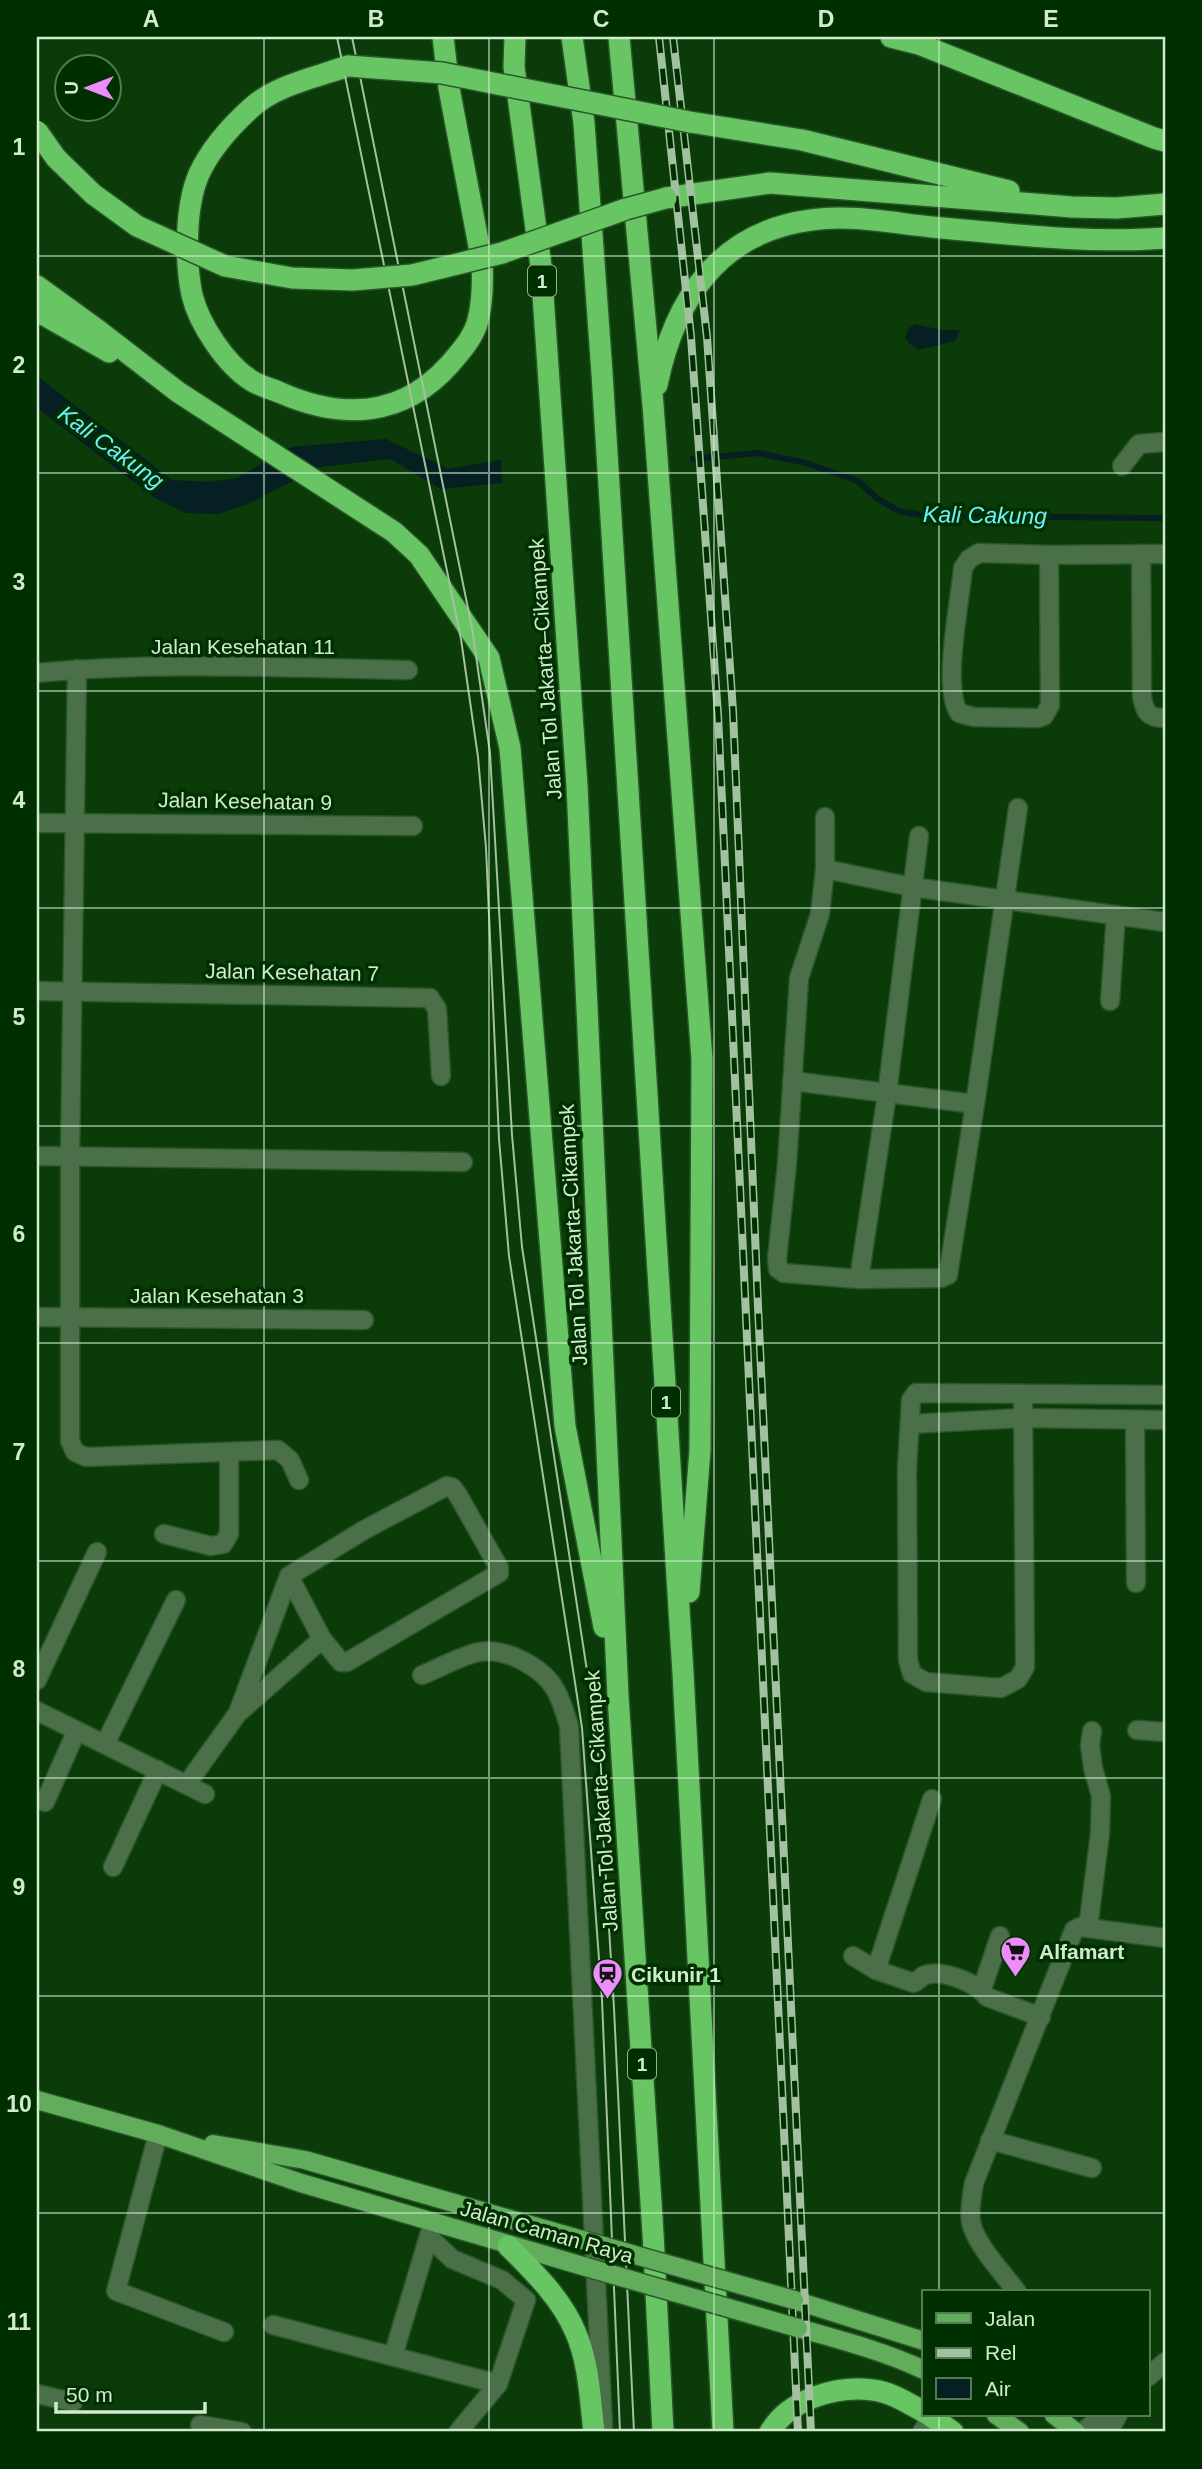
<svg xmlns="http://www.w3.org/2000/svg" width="1202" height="2469" font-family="Helvetica,sans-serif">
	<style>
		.water { fill: #051f22 }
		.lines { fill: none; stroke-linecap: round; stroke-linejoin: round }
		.stream { stroke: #051f22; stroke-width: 6 }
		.minor-casing { stroke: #2a5729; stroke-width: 21 }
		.major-casing { stroke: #2a5729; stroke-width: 21 }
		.highway-casing { stroke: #2a5729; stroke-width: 24 }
		.minor { stroke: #4b6f48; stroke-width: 18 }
		.major { stroke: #61ad5c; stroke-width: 18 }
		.highway { stroke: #68c563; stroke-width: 21 }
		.tram { stroke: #a3c1a0; stroke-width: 2 }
		.rail-casing { stroke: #a3c1a0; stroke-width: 8 }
		.rail { stroke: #003000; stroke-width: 5; stroke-dasharray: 16; stroke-linecap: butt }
		.major-bridge-casing { stroke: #2a5729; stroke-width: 21; stroke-linecap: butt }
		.highway-bridge-casing { stroke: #2a5729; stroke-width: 24; stroke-linecap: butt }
		.major-bridge { stroke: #61ad5c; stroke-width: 18 }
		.highway-bridge { stroke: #68c563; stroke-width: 21 }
		.grid { fill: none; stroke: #d2ebcf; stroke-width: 2; stroke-opacity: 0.55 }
		.labels { text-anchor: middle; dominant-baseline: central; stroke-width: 7; stroke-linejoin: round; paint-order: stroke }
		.shield { fill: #003000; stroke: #93b391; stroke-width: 2 }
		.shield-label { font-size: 19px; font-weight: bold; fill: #d2ebcf }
		.street-label { font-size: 21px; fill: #d2ebcf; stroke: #003000 }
		.poi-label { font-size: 21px; font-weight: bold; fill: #d2ebcf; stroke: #003000; text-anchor: start }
		.water-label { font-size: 23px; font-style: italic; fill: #6deff9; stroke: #003000 }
		.neatline { fill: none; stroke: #d2ebcf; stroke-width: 2.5 }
		.grid-label { font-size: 23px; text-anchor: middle; font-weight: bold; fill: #d2ebcf }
	</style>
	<rect width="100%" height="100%" fill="#0a3b09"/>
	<g class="water">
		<polygon points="915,324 941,330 960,330 955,341 918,350 910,344 905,338 908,329"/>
		<polygon points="37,376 172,480 209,482 237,478 291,447 386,439 448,469 501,460 502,483 441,489 390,459 320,467 248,504 219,514 186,513 155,498 37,408"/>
	</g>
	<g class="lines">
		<polyline class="stream" points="693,459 758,453 806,463 858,481 878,499 899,511 927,516 1165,518"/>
		<defs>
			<g id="minor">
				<polyline points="1122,466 1139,444 1165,442"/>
				<path d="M1141,554L1142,697C1145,713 1149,718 1165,718"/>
				<path d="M1049,555L1050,705L1044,716L1038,718L974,717L959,713C942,686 960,602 963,568L969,559L979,553L1049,555L1165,554"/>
				<polyline points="77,669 70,1156 70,1441 75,1452 86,1457 278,1450 290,1460 299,1480"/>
				<path d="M37,673C160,661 284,668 408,670"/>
				<polyline points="825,817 825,869 820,914 799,978 787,1164 777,1259 778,1269 784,1273 859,1279 941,1278 948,1275 975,1104 1018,808"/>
				<polyline points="37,823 413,826"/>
				<polyline points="825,869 912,887 1165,922"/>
				<polyline points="37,991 430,998 437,1009 441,1076"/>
				<polyline points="1110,1001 1116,915"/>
				<polyline points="792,1081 975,1104"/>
				<polyline points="37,1156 463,1162"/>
				<polyline points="859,1279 887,1094 919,836"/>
				<polyline points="37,1317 364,1320"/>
				<polyline points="1023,1395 1025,1667 1018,1679 1001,1688 926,1682 912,1674 908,1660 907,1469 911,1400 916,1393 1165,1395"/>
				<polyline points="1135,1420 1136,1583"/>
				<polyline points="910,1424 1024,1418 1165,1420"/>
				<polygon points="447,1486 452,1487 458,1495 499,1568 499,1573 347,1662 341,1662 322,1639 289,1576 364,1530"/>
				<polyline points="164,1534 211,1546 223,1544 229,1534 229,1452"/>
				<path d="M422,1675C440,1668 460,1656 479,1652C505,1647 542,1667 555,1689C562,1701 565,1713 569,1726L603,2425"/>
				<polyline points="37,1680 97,1552"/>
				<polyline points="239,1710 289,1576"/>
				<polyline points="37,1711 205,1794"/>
				<polyline points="1137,1730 1165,1732"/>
				<polyline points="105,1744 176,1600"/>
				<polyline points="187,1784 238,1713 322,1639"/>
				<polyline points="45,1802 76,1732"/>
				<polyline points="113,1867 158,1770"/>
				<polyline points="1088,1928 1100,1833 1101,1796 1093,1768 1090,1745 1092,1731"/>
				<path d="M853,1956L876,1970L914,1983C915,1983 923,1976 923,1976C940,1968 978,1983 987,1997L1041,2017"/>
				<polyline points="876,1970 932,1799"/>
				<polyline points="982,1989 1000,1936"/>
				<polyline points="158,2134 116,2291 224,2332"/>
				<polyline points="990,2140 1092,2168"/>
				<polyline points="429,2237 452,2259 502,2280 526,2300 498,2384 458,2432"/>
				<path d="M1017,2292C1004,2274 975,2244 971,2222C969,2209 972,2195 974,2183L1074,1930L1080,1927L1088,1928L1165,1938"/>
				<polyline points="273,2325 498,2384"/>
				<polyline points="393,2356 431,2229"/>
				<polyline points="1148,2377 1165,2362"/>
				<polyline points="37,2394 73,2402"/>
				<polyline points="200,2425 242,2432"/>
				<polyline points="922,2432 932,2416"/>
				<polyline points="1083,2432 1103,2415"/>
				<polyline points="1108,2432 1118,2415"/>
			</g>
			<g id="major">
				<polyline points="37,2100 158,2134 301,2183 586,2267"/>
				<polyline points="213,2144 305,2160 586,2241"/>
				<polyline points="794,2300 924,2341"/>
				<path d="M798,2328C841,2340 883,2351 924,2370"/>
				<polyline points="996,2415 1020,2432"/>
				<polyline points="1054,2415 1076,2432"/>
			</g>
			<g id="highway">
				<polyline points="515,37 514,67 541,266 577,786 618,1696 653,2233 663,2432"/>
				<polyline points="572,37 584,123 602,373 683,1673 723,2432"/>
				<polyline points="619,37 653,405 702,1059 700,1450 689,1592"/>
				<polyline points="891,37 919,44 1154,138 1165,141"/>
				<path d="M348,66C317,77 276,85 251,108C230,127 211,148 199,174C185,206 185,261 192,295C199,324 226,365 252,381C260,386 272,389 281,393C343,420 403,417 450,364C461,351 474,337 478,320C483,300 483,281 482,262L449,88L443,37"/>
				<polyline points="690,122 802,140 1009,191"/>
				<polyline points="666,198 770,183 1072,207 1116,208 1165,204"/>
				<polyline points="37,286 99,331 178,392 394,532 419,555 489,658 510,748 565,1426 604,1627"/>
				<polyline points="37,311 109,352"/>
				<path d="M657,385C674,300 719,232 811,220C850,214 893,223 932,227C1010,234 1087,244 1165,238"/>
				<path d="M508,2246C533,2271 561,2298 575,2331C589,2362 590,2399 594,2432"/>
				<polyline points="929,2415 953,2432"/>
				<path d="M770,2432C789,2399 837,2385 873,2390C891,2392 908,2403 924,2412"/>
			</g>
		</defs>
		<use href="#minor" class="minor-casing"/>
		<use href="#major" class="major-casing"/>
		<use href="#highway" class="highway-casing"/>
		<use href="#minor" class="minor"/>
		<use href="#major" class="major"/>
		<use href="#highway" class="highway"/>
		<g class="tram">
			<polyline points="337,37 461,639 478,757 486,848 499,1139 509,1256 582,1728 602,2000 620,2432"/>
			<polyline points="352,37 472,628 490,753 512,1135 522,1247 597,1736 614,2008 634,2432"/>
		</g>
		<defs>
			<g id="rail">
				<polyline points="659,37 691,337 718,715 798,2432"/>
				<polyline points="673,37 707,337 733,711 758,1306 811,2432"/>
			</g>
		</defs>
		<use href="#rail" class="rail-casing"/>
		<use href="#rail" class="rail"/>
		<defs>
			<g id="major-bridge">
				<polyline points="586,2241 794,2300"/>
				<polyline points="586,2267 798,2328"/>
			</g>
			<g id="highway-bridge">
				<polyline points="348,66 442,73 690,122"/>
				<polyline points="37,131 56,158 93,194 137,226 225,266 292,278 353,280 412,275 502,253 626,209 666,198"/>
			</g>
		</defs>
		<use href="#major-bridge" class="major-bridge-casing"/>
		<use href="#highway-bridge" class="highway-bridge-casing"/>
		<use href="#major-bridge" class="major-bridge"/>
		<use href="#highway-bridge" class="highway-bridge"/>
	</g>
	<path class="grid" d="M264,37V2432M489,37V2432M714,37V2432M939,37V2292M37,256H1165M37,473H1165M37,691H1165M37,908H1165M37,1126H1165M37,1343H1165M37,1561H1165M37,1778H1165M37,1996H1165M37,2213H1165M939,2415V2432"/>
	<defs>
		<symbol id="supermarket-pin" viewBox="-11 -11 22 30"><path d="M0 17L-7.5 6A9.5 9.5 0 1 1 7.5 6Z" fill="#ed8cfa" stroke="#003000"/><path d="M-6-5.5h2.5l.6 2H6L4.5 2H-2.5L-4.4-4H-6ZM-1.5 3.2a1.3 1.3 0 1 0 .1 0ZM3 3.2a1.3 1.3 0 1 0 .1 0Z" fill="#111"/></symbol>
		<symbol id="station-pin" viewBox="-11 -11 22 30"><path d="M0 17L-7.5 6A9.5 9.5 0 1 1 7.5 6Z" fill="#ed8cfa" stroke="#003000"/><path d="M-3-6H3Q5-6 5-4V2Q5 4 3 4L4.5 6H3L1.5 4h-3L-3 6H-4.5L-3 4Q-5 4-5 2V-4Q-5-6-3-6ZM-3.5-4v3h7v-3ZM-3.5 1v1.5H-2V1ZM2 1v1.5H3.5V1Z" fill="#111"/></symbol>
	</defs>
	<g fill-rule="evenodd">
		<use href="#supermarket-pin" x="998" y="1934" width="35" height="47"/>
		<use href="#station-pin" x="590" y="1956" width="35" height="47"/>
	</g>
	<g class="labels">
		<g class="shield">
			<rect x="528" y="265.5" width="28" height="31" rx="5"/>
			<rect x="652" y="1386.5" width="28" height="31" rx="5"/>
			<rect x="628" y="2048.5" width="28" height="31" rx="5"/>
		</g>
		<g class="shield-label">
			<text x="542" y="281">1</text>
			<text x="666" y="1402">1</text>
			<text x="642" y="2064">1</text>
		</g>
		<g class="street-label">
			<text x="243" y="646">Jalan Kesehatan 11</text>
			<text transform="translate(545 669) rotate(-94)">Jalan Tol Jakarta–Cikampek</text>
			<text transform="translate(245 801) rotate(1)">Jalan Kesehatan 9</text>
			<text transform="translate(292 972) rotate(1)">Jalan Kesehatan 7</text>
			<text transform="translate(573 1235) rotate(-93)">Jalan Tol Jakarta–Cikampek</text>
			<text x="217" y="1295">Jalan Kesehatan 3</text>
			<text transform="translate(601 1801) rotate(-94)">Jalan Tol Jakarta–Cikampek</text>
			<text transform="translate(547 2232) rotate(16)">Jalan Caman Raya</text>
		</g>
		<g class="poi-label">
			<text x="1039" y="1951">Alfamart</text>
			<text x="631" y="1974">Cikunir 1</text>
		</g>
		<g class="water-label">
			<text transform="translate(111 447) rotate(36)">Kali Cakung</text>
			<text transform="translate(985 515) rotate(1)">Kali Cakung</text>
		</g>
	</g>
	<rect width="1202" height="2469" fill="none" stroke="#003000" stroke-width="77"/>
	<rect x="922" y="2290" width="228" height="126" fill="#003000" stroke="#547b53" stroke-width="2"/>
	<rect x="936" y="2313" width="35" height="10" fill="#61ad5c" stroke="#547b53" stroke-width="2"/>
	<text x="985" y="2326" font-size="21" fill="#d2ebcf">Jalan</text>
	<rect x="936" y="2348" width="35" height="10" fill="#a3c1a0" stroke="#547b53" stroke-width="2"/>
	<text x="985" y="2360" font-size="21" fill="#d2ebcf">Rel</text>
	<rect x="936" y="2378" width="35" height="21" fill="#051f22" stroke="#547b53" stroke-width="2"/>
	<text x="985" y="2396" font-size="21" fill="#d2ebcf">Air</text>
	<g transform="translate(88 88) rotate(270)"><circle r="33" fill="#003000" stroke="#547b53" stroke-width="2"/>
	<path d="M0-5L12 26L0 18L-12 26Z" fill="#ed8cfa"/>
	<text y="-10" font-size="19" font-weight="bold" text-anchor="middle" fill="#d2ebcf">U</text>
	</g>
	<path d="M56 2402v10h149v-10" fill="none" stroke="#d2ebcf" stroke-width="3.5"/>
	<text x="66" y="2402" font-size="21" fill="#d2ebcf" stroke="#003000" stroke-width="5" paint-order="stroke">50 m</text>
	<rect x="38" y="38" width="1126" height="2392" class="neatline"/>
	<g class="grid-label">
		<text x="151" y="27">A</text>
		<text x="376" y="27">B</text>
		<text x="601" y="27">C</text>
		<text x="826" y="27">D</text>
		<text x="1051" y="27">E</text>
		<text x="19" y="155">1</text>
		<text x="19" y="373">2</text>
		<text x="19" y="590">3</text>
		<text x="19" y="808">4</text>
		<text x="19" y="1025">5</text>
		<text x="19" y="1242">6</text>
		<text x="19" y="1460">7</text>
		<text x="19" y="1677">8</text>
		<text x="19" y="1895">9</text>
		<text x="19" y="2112">10</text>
		<text x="19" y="2330">11</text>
	</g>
</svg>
